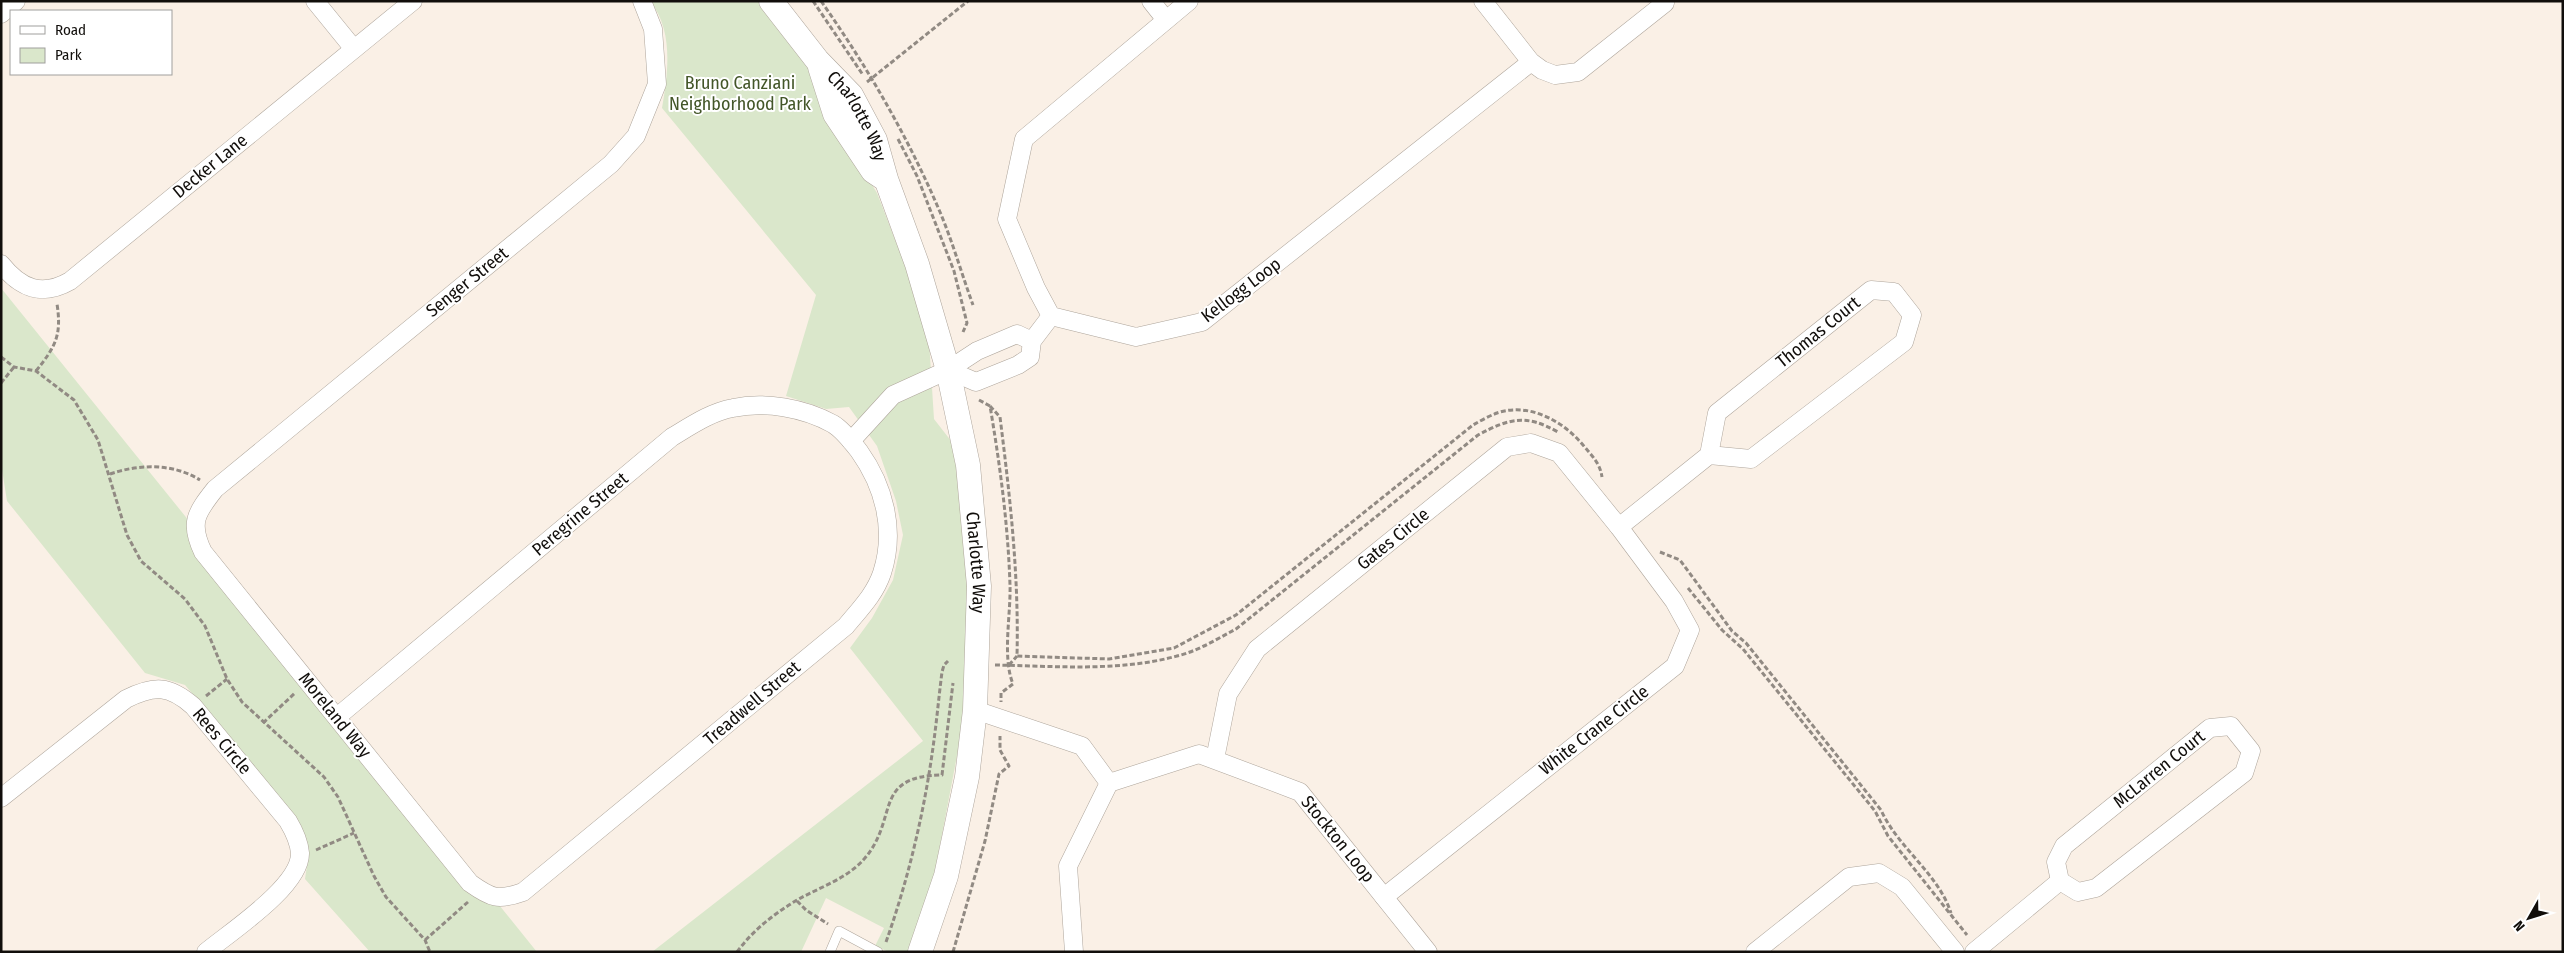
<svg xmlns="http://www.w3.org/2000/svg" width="2564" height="953" font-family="'Fira Sans Condensed',sans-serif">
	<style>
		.green { fill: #dae7cb }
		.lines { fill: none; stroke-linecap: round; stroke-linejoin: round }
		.lane-casing { stroke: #aea59b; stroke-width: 10 }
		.street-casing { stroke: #aea59b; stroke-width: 19 }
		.secondary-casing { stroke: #aea59b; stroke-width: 25 }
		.path { stroke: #918a83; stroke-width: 3; stroke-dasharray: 5 2.5; stroke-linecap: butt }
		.lane { stroke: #fff; stroke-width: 9 }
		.street { stroke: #fff; stroke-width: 18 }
		.secondary { stroke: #fff; stroke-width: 24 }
		.labels { text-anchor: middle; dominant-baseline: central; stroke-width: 4; stroke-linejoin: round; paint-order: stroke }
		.park-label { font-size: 18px; fill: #435628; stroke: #fff }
		.street-label { font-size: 18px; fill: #110e0b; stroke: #fff }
	</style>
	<rect width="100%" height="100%" fill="#faf0e6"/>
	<g class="green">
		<path d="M650,1H760L809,69L848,145L877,193L928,325L934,419L955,446L970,605L963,724L934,877L910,952H889L875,946L884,928L826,898L801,952H652L923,741L850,648L872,618L893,580L903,535L896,501L877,446L849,407L826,409L786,396L816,295L662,108C668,73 674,31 650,1Z"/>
		<polygon points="1,288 537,952 370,952 305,879 309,852 294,815 185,685 145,673 7,501 1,463"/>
	</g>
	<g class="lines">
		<defs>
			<polyline id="lane" points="830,952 839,931 878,952"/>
			<g id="street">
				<polyline points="315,1 354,49"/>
				<polyline points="1151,1 1166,20"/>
				<polyline points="1189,1 1024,139 1007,219 1036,288 1051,316 1136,337 1202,322 1531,62"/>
				<polyline points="1483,1 1531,62 1542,70 1555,75 1578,72 1665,3"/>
				<polyline points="1,14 16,1"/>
				<path d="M1,264C21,289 42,297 70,281L413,1"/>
				<polyline points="948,370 976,382 1018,365 1030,357 1032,341 1051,316"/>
				<polyline points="851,441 893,395 948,370 977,351 1017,334 1032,341"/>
				<polyline points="1619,527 1709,455 1751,459 1904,342 1912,315 1894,292 1871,290 1717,413 1709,455"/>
				<polyline points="975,710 1082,746 1109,783"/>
				<path d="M337,717L672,437C692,425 711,412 733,408C765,401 804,408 833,424C843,430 852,442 859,451C884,486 896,530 882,573C875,594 860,609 846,626L523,892C498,901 491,898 470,883L203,552C189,523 196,513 215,489L611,164L636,136L657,84L653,29L642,1"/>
				<polygon points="2231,726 2251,751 2244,773 2096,888 2078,892 2060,881 2056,862 2064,846 2210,728"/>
				<polyline points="1215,759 1228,694 1257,649 1507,447 1531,443 1559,453 1619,527 1674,601 1690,630 1675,666 1384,897"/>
				<path d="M1,798L126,699C154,685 169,685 193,706L288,821C294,831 299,841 300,853C301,886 230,932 206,952"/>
				<polyline points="1074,952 1068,866 1109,783 1199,754 1300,792 1428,952"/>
				<polyline points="1755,952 1849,877 1879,873 1902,887 1955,952"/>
				<polyline points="1974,952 2060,881"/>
			</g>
			<g id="secondary">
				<path id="s1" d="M771,1L817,60L851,95L875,140L886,179L917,264L948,370L968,465L979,586L975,710L967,777L946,876L920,952"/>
				<polyline points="820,67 835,114 873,171 882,177"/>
			</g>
		</defs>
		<use href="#lane" class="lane-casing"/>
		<use href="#street" class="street-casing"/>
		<use href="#secondary" class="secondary-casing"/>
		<g class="path">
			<polyline points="813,1 863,75"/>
			<path d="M821,1C868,68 908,137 940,212C953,243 962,275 973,305"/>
			<polyline points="867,82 968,1"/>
			<polyline points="898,139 917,176 954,271 967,323 963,332"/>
			<polyline points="1,357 14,367 36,371 74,400 98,440 127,535 141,561 185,599 205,626 227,679 242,702 324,777 338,797 374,876 386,897 425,940 430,952"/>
			<path d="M36,371C55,347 62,336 57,304"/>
			<polyline points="1,383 14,367"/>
			<path d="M979,400L990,406C1000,465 1008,524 1010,585C1011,614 1002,657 1013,684L1001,693V702"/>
			<path d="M990,406L1000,417C1010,497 1019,575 1017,656L1109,659L1174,648L1236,615L1473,425C1480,421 1489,416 1497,413C1529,402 1563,421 1583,445C1592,456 1600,463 1602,477"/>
			<path d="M110,474C139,464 173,463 200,480"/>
			<path d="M1660,552L1680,560L1732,631L1746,643L1881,810C1898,848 1938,873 1951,913"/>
			<polyline points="1688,588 1722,630 1743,649 1875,811 1888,836 1967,935"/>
			<path d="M995,665C1055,666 1119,672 1177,656C1198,651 1217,639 1236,629L1478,435C1510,418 1526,414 1558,432"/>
			<polyline points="1009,665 1017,656"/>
			<polyline points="206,696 227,679"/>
			<polyline points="263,723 295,693"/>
			<polyline points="316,850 354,833"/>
			<polyline points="797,901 806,910 828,924"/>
			<polyline points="425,940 468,902"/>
			<path d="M886,942C909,877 925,809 934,740C937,718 939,695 942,672L944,665L948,661"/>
			<path d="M737,952C753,930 774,914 797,900C820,887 847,879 865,858C899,818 872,776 942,775L953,683"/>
			<polyline points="953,952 985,841 999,774 1009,766 1000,750 1000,736"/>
		</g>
		<use href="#lane" class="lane"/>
		<use href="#street" class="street"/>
		<use href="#secondary" class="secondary"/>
	</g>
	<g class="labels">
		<g class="park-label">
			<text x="740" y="83">Bruno Canziani<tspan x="740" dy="21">Neighborhood Park</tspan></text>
		</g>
		<g class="street-label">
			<text stroke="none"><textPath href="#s1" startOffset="145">Charlotte Way</textPath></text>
			<text transform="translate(210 166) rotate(-39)">Decker Lane</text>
			<text transform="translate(467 282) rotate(-39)">Senger Street</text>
			<text transform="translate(1241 290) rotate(-37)">Kellogg Loop</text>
			<text transform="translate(1818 332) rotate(-39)">Thomas Court</text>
			<text transform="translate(580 514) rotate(-40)">Peregrine Street</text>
			<text transform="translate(1393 539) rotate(-39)">Gates Circle</text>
			<text stroke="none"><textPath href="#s1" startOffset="611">Charlotte Way</textPath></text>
			<text transform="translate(752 703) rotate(-40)">Treadwell Street</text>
			<text transform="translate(335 715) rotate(51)">Moreland Way</text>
			<text transform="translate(1594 730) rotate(-38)">White Crane Circle</text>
			<text transform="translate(222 741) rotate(50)">Rees Circle</text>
			<text transform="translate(2159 769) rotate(-39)">McLarren Court</text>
			<text transform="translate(1338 839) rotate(51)">Stockton Loop</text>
		</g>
	</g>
	<rect width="2564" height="953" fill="none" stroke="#110e0b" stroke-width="5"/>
	<rect x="10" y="10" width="162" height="65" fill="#ffffff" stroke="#a09f9d"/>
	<rect x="20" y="26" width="25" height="8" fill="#ffffff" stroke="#a09f9d"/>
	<text x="55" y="35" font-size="15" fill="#110e0b">Road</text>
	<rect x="20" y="48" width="25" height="15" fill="#dae7cb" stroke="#a09f9d"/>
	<text x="55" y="60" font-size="15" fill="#110e0b">Park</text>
	<g transform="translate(2529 918) rotate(231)" stroke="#ffffff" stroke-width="4" paint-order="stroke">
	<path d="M0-4L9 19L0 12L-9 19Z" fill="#110e0b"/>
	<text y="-8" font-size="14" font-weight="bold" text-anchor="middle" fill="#110e0b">N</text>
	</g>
</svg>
